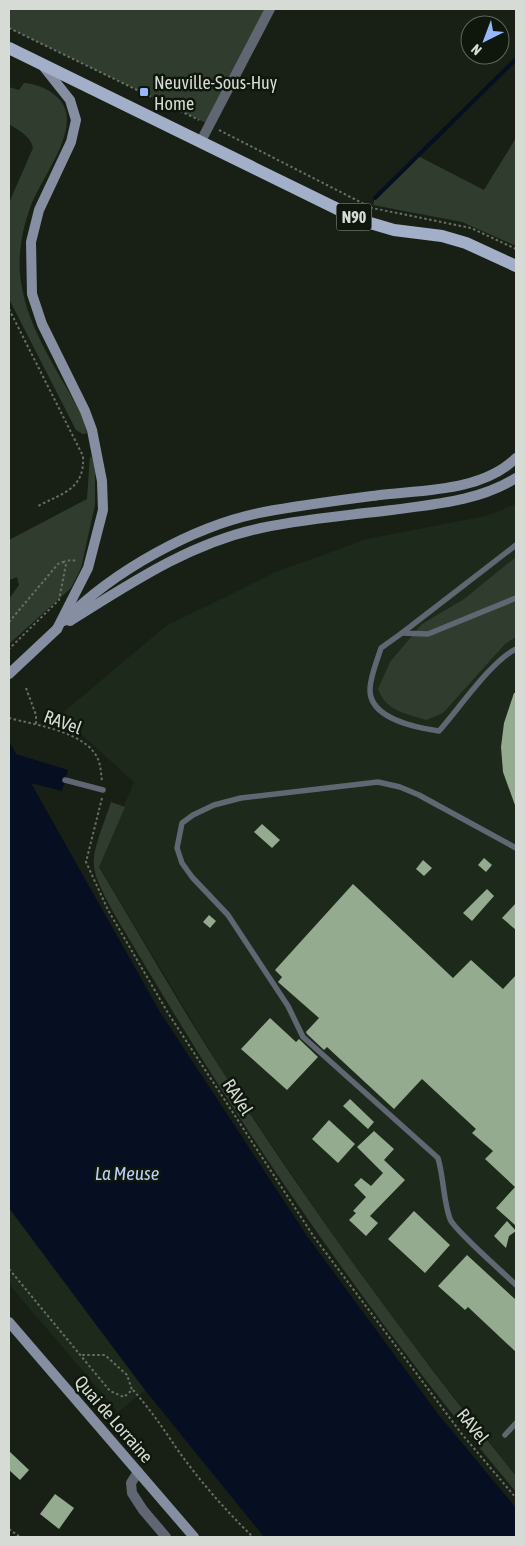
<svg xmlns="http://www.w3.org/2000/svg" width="525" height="1546" font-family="'Asap Condensed',sans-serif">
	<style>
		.built { fill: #1d291b }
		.green { fill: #303d2e }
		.water { fill: #060e22 }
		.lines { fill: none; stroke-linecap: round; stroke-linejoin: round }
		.stream { stroke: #060e22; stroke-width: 4 }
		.building { fill: #94ab90 }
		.path { stroke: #686f66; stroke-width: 2; stroke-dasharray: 2.5 2.5; stroke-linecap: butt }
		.service { stroke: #606672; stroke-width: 5.5 }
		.minor { stroke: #606672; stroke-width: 10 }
		.secondary { stroke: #868fa2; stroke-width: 10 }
		.primary { stroke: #a3afc8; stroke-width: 12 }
		.secondary-bridge { stroke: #868fa2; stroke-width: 10 }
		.poi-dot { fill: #96b6fd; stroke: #0f170d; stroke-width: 2 }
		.labels { text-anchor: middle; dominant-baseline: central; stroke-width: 5; stroke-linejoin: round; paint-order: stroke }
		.shield { fill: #0f170d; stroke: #9aa199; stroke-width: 1 }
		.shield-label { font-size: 16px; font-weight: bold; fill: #d6dcd5 }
		.poi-label { font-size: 18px; fill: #d6dcd5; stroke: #0f170d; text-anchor: start }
		.street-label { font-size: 18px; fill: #d6dcd5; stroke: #0f170d }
		.water-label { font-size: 19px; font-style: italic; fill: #bccff8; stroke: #0f170d }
	</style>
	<rect width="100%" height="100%" fill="#182016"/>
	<g class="built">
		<polygon points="516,504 516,1476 395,1321 330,1231 225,1076 99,866 134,782 60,715 166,626 276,572 367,539 486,516"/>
		<polygon points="9,1208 145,1390 118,1412 9,1284"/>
	</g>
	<g class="green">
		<polygon points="9,9 270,9 210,125 9,28"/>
		<path d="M24,83C37,84 49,89 58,98C86,125 40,178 30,208C22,230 17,258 21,282C28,331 60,373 82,416L87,433L83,434L76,430L9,299V203L33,148C31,136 18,130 9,124V87L19,90Z"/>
		<polygon points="516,138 516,246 462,222 373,205 375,198 418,156 484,190"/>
		<polygon points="90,456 92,458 95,472 95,505 81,568 71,588 9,644 9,599 19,585 17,577 9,580 9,540 87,499"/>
		<path d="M516,557V637L505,644L443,713L426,720C405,713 386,711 378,689L390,662L422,624L464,599Z"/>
		<path d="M111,802L125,807L99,867C141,937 181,1008 226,1077C315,1215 412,1348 516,1476V1492C380,1330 258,1155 149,972C137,950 95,888 94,866C92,849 106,819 111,802Z"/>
	</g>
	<polygon class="water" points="9,741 16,754 68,770 62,791 31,783 160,1012 307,1236 438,1414 516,1508 516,1537 264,1537 145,1390 9,1208"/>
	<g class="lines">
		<polyline class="stream" points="375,198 516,59"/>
	</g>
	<g class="building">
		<polygon points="514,693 516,693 516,808 503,772 501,747 504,723"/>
		<polygon points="262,824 280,840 272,848 254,832"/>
		<polygon points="484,858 492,865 486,872 478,865"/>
		<polygon points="423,860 432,868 424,876 416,869"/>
		<polygon points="353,884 453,978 471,960 503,989 516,975 516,1226 496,1208 515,1187 485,1159 493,1151 472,1133 476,1129 422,1079 394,1109 327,1047 324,1050 307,1034 306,1032 319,1018 278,982 282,977 275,970"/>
		<polygon points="487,889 494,896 472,921 463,913"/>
		<polygon points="516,903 516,930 502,918"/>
		<polygon points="209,915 216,921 210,928 203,922"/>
		<polygon points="270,1018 296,1042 299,1039 318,1057 287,1090 241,1049"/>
		<polygon points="350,1099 374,1122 368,1129 343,1106"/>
		<polygon points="329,1120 355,1144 338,1163 312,1139"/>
		<polygon points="374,1131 394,1149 384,1160 405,1180 370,1216 378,1223 366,1236 349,1220 356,1213 353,1211 366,1197 354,1185 361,1178 371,1186 383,1173 357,1147"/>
		<polygon points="414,1211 450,1245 425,1273 388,1239"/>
		<polygon points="507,1221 516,1231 509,1236 506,1248 494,1236"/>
		<polygon points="467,1255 516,1300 516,1352 468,1307 465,1310 438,1286"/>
		<polygon points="9,1451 29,1470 20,1480 9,1470"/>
		<polygon points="55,1494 74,1508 59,1529 40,1514"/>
	</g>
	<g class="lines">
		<g class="path">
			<polyline points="9,28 199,120"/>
			<polyline points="219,130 372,208 471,228 516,249"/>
			<path d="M9,309L83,456C85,489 63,493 38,506"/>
			<polyline points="63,562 71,560 77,561"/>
			<polyline points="9,622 58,564 63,562 66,564 59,600 9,649"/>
			<polyline points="26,688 36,715 36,725"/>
			<path d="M9,718C35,725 90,732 99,762C101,768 101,775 102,781"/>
			<polyline points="102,798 86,862 108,910 168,1013 314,1237 461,1433 516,1498"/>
			<polyline points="9,1269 110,1391 124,1397 132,1390 127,1375 105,1355 82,1355"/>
			<path d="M133,1390C150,1409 163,1428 177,1449C199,1480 225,1510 253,1537"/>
			<polyline points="9,1529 20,1537"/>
		</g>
		<g class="service">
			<polyline points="516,545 402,633 428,634 516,598"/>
			<path d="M402,633L381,648C377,661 370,677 370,690C370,719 418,728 439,731C458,710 492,660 516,649"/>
			<polyline points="65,780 103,790"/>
			<path d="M516,848L419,795L400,787L378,782L241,798L214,805L193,815L182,823L177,848L182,863L192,877L228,915L288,1006L303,1037L438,1158C444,1179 443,1199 450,1219C454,1230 505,1274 516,1285"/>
			<polyline points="505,1435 516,1423"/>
		</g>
		<g class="minor">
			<polyline points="201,141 270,9"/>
			<polyline points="138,1472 131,1483 132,1493 143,1510 166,1537"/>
		</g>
		<g class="secondary">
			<polyline points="43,66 70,100 76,120 71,142 39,210 31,242 32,294 42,324 85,411 92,430 102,481 103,510 88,568 57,629"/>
			<path d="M64,621C113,571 195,525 264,512C302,505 342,500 380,495C424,490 483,491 516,458"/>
			<path d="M70,621C131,583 190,543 261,528C304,519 349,515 392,510C436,504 479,501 516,478"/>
			<polyline points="9,1322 194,1537"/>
		</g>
		<polyline class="primary" points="9,48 360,220 394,230 442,236 466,243 516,266"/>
		<polyline class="secondary-bridge" points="9,674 57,629"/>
	</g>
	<rect class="poi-dot" x="139" y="87" width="10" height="10" rx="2.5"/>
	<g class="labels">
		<rect class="shield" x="336.5" y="203.5" width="35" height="27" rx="4"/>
		<g class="shield-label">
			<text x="354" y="217">N90</text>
		</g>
		<g class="poi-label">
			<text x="154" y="82">Neuville-Sous-Huy<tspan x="154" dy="21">Home</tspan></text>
		</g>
		<g class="street-label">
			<text transform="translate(63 722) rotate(20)">RAVel</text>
			<text transform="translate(238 1097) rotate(57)">RAVel</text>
			<text transform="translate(114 1419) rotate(49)">Quai de Lorraine</text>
			<text transform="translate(473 1426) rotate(51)">RAVel</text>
		</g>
		<g class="water-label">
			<text x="127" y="1173">La Meuse</text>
		</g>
	</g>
	<rect width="525" height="1546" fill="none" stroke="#d6dcd5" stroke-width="20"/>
	<g transform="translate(485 40) rotate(222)"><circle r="24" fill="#0f170d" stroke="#5f665d"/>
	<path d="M0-4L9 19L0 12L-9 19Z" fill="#96b6fd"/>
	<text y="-8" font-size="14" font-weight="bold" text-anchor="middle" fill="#d6dcd5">N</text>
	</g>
</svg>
